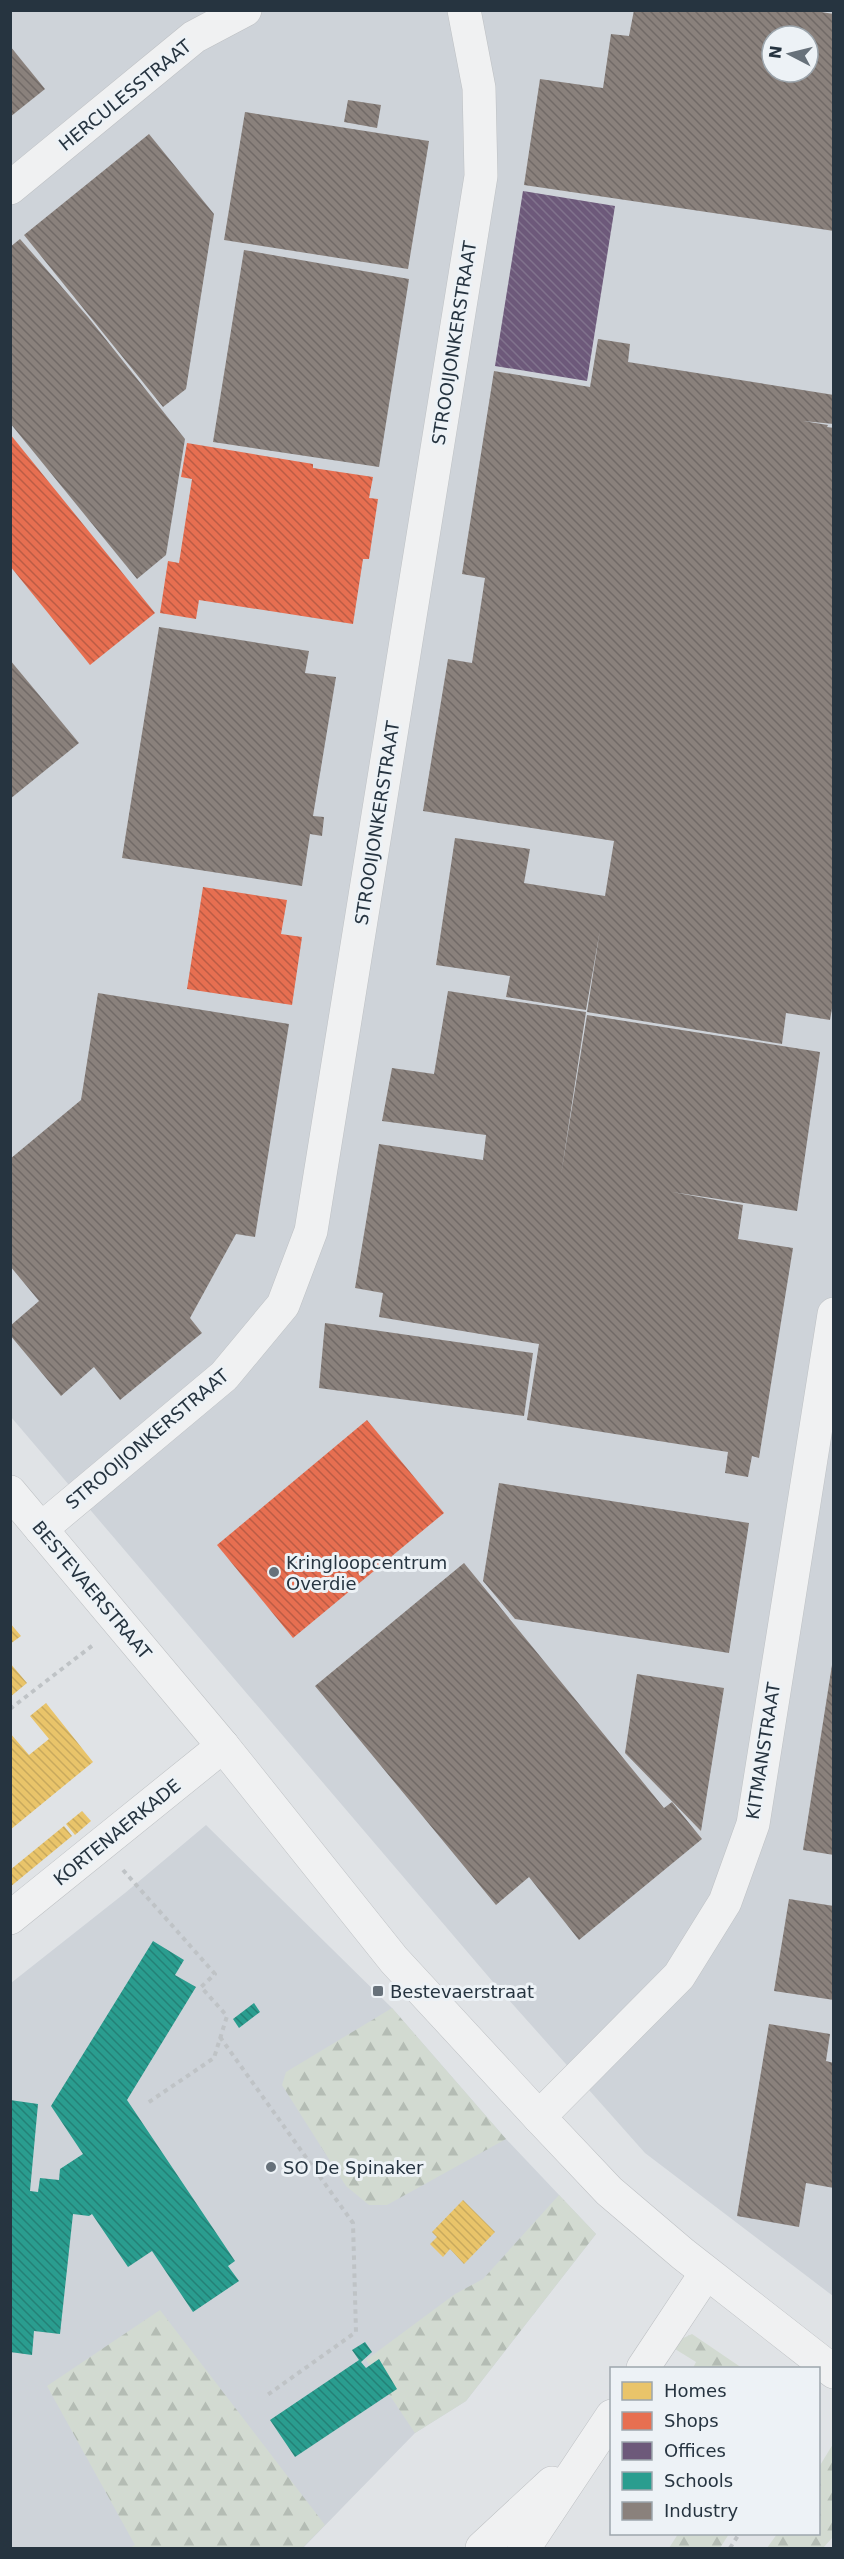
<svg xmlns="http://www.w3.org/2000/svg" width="844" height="2559" font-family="'DejaVu Sans',sans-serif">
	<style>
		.built { fill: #ced3d9; fill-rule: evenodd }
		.forest { fill: url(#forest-firs) }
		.homes { fill: url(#homes-back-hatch) }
		.shops { fill: url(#shops-back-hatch) }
		.offices { fill: url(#offices-back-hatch) }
		.schools { fill: url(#schools-back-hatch) }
		.industry { fill: url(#industry-back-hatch); fill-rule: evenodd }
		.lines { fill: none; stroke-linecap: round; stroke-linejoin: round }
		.street-casing { stroke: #bec1c4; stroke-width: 34 }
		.path { stroke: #bfc3c6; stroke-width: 4; stroke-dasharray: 4.5 4.5; stroke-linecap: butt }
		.street { stroke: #f0f1f2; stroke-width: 33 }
		.poi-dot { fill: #67717a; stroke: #edf2f6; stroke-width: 2 }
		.labels { text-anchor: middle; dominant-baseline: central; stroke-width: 6; stroke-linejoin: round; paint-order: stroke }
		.street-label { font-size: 18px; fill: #263440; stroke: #edf2f6 }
		.poi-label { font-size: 18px; fill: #263440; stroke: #edf2f6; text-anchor: start }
	</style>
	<defs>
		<pattern id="forest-firs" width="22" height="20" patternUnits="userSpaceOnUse" patternTransform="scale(1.5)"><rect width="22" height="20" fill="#d2dad1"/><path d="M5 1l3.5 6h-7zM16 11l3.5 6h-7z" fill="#b4bcb4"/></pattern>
		<pattern id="homes-back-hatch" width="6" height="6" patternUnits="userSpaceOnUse" patternTransform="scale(1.5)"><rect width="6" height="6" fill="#e9c46a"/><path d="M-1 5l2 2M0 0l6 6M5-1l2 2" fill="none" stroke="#c8a95d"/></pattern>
		<pattern id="shops-back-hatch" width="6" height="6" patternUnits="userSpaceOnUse" patternTransform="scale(1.5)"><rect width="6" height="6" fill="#e76f51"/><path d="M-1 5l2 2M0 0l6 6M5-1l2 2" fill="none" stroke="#bb5c45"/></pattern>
		<pattern id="offices-back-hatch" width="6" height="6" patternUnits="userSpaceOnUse" patternTransform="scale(1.5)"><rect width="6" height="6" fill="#6d597a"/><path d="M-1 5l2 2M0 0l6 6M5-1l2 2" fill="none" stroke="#81738d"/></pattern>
		<pattern id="schools-back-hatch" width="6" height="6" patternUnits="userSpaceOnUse" patternTransform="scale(1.5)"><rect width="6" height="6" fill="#2a9d8f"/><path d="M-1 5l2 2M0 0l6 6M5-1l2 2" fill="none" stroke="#248176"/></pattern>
		<pattern id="industry-back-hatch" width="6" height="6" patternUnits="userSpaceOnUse" patternTransform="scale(1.5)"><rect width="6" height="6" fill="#8a817c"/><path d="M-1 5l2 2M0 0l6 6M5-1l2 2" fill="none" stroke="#716a67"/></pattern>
	</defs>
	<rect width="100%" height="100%" fill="#e0e3e6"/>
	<g class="built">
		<path d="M10,11H833V2296L645,2153L493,1982L11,1417ZM772,36H808V72H772Z"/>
		<polygon points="206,1825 392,2008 506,2139 596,2234 466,2401 415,2433 303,2548 11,2548 11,1983 125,1893"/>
	</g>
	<g class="forest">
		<polygon points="392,2008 506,2139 387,2205 369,2205 346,2186 282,2085 286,2072"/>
		<polygon points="559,2195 596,2234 466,2401 415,2433 366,2360 455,2294 483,2279"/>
		<polygon points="160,2310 325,2525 302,2548 130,2548 135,2545 47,2386"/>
		<polygon points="692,2334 742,2368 693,2368 696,2362 675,2349 679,2340"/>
		<polygon points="833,2444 833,2537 823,2548 767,2548 777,2534 818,2534 819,2467"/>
		<polygon points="678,2534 729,2534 720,2548 669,2548"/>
	</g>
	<g class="homes">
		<polygon points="10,1623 21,1636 10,1644"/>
		<polygon points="10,1663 27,1683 10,1697"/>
		<polygon points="46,1703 93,1762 10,1830 10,1733 29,1755 49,1739 30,1716"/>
		<polygon points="82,1811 91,1821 75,1835 66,1824"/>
		<polygon points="64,1826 72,1836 10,1887 10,1870"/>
		<polygon points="463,2200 495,2232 464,2264 450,2249 443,2257 430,2244 437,2237 432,2232"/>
	</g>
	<g class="shops">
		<polygon points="10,434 155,613 90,665 10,566"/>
		<polygon points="187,443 313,464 313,468 373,477 369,498 378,499 369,559 363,559 353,624 199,600 196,619 160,613 168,561 179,563 192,479 181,477"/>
		<polygon points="203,887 287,900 281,934 302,937 292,1005 187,989"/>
		<polygon points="367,1420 444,1513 293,1638 217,1545"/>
	</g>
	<polygon class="offices" points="523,191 615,206 587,381 495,366"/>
	<g class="schools">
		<polygon points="153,1941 184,1960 175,1975 196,1987 127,2100 235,2261 228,2266 239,2281 193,2312 152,2251 128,2267 92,2214 89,2216 73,2214 60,2334 34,2331 32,2355 10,2352 10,2100 38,2104 30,2191 38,2192 40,2178 59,2180 60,2169 83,2154 51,2106"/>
		<polygon points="254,2003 260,2012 239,2028 233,2019"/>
		<polygon points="365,2342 372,2352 361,2362 366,2368 379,2359 397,2389 295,2457 270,2420 359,2360 352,2350"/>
	</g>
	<g class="industry">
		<path d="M634,10H808L834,14V231L524,185L540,79L603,88L611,34L629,36ZM772,36H808V72H772Z"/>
		<polygon points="10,46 45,89 10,117"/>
		<polygon points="348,100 381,105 377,128 344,122"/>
		<polygon points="245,112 429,141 408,269 224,240"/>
		<polygon points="149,134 214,214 186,389 163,407 24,235"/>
		<polygon points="20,239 88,317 185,439 166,555 137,579 10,423 10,247"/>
		<polygon points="244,250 409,279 379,467 213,442"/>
		<polygon points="598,339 630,344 628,362 834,395 834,424 803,421 828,425 827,427 834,428 834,997 830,1020 786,1013 782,1044 587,1012 600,930 586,1010 506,997 510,976 436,965 455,838 530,849 524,883 605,896 614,841 423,811 448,659 472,663 485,578 462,574 494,371 590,387"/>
		<polygon points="159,627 309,651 305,673 336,677 313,816 324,817 322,836 310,834 302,886 122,858"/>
		<polygon points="10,660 79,743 10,799"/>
		<polygon points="448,991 586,1012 561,1175 587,1015 820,1052 797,1211 672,1192 743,1205 738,1239 793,1248 759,1458 752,1456 748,1477 725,1473 728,1452 527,1420 539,1344 379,1317 383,1293 355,1288 379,1144 483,1160 486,1135 382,1121 392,1068 434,1074"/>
		<polygon points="98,993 289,1024 255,1237 236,1234 190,1318 202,1333 120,1400 94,1367 61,1396 10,1335 10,1326 39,1301 10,1266 10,1159 81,1100"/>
		<polygon points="325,1323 533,1353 524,1416 319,1388"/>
		<polygon points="499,1483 749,1523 729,1653 515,1619 483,1581"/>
		<polygon points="464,1563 664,1808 672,1802 702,1839 579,1940 529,1877 496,1905 315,1686"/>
		<polygon points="832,1665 834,1665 834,1855 803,1850"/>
		<polygon points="637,1674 724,1688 701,1831 625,1753"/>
		<polygon points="789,1899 834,1906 834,2000 774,1991"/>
		<polygon points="769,2024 830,2034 826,2061 834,2063 834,2188 806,2183 799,2227 737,2216"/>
	</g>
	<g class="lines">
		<defs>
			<g id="street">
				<polyline points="10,188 194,37 245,10"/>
				<polyline points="10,1492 223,1746 394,1960 539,2117 609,2191 683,2254 834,2372"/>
				<polyline points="41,1529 224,1376 283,1305 311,1231 481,176 479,88 464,10"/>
				<polyline points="10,1918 223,1746"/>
				<polyline points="539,2117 679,1976 725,1902 753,1824 834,1314"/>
				<polyline points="643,2368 706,2273"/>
				<polyline points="482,2548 552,2483"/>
				<polyline points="524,2548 612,2416"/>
			</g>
		</defs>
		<use href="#street" class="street-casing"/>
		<g class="path">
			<polyline points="10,1709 93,1645"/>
			<polyline points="123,1870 215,1974 201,1987 227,2016 214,2058 146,2104"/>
			<polyline points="220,2037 353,2223 356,2332 266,2396"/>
			<polyline points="730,2548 739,2534"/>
		</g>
		<use href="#street" class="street"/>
	</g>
	<g class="poi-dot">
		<circle cx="274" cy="1572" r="6"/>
		<rect x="372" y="1985" width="12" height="12" rx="3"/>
		<circle cx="271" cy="2167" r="6"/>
	</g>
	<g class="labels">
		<g class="street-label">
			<text transform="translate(125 95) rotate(-39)">HERCULESSTRAAT</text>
			<text transform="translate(454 343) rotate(-81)">STROOIJONKERSTRAAT</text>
			<text transform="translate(377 823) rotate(-81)">STROOIJONKERSTRAAT</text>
			<text transform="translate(147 1439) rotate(-40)">STROOIJONKERSTRAAT</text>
			<text transform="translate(92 1590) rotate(50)">BESTEVAERSTRAAT</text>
			<text transform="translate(763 1751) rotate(-81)">KITMANSTRAAT</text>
			<text transform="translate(117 1832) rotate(-39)">KORTENAERKADE</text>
		</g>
		<g class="poi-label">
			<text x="286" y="1562">Kringloopcentrum<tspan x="286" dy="21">Overdie</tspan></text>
			<text x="390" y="1991">Bestevaerstraat</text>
			<text x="283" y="2167">SO De Spinaker</text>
		</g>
	</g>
	<rect width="844" height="2559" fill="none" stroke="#263440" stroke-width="24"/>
	<rect x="610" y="2367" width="210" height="168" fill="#edf2f6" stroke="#9da6ad" stroke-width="1.5"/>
	<rect x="622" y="2382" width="30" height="18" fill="#e9c46a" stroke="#9da6ad" stroke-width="1.5"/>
	<text x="664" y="2397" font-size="18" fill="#263440">Homes</text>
	<rect x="622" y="2412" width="30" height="18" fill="#e76f51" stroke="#9da6ad" stroke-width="1.5"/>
	<text x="664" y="2427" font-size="18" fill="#263440">Shops</text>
	<rect x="622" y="2442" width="30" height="18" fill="#6d597a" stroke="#9da6ad" stroke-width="1.5"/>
	<text x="664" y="2457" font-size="18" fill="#263440">Offices</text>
	<rect x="622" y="2472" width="30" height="18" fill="#2a9d8f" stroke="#9da6ad" stroke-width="1.5"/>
	<text x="664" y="2487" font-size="18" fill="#263440">Schools</text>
	<rect x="622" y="2502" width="30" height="18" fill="#8a817c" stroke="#9da6ad" stroke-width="1.5"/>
	<text x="664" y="2517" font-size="18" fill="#263440">Industry</text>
	<g transform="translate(790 54) rotate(277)"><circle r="28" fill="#edf2f6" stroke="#9da6ad" stroke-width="1.5"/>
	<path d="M0-4.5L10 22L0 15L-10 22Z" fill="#67717a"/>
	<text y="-9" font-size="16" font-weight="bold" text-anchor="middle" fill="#263440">N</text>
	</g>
</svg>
